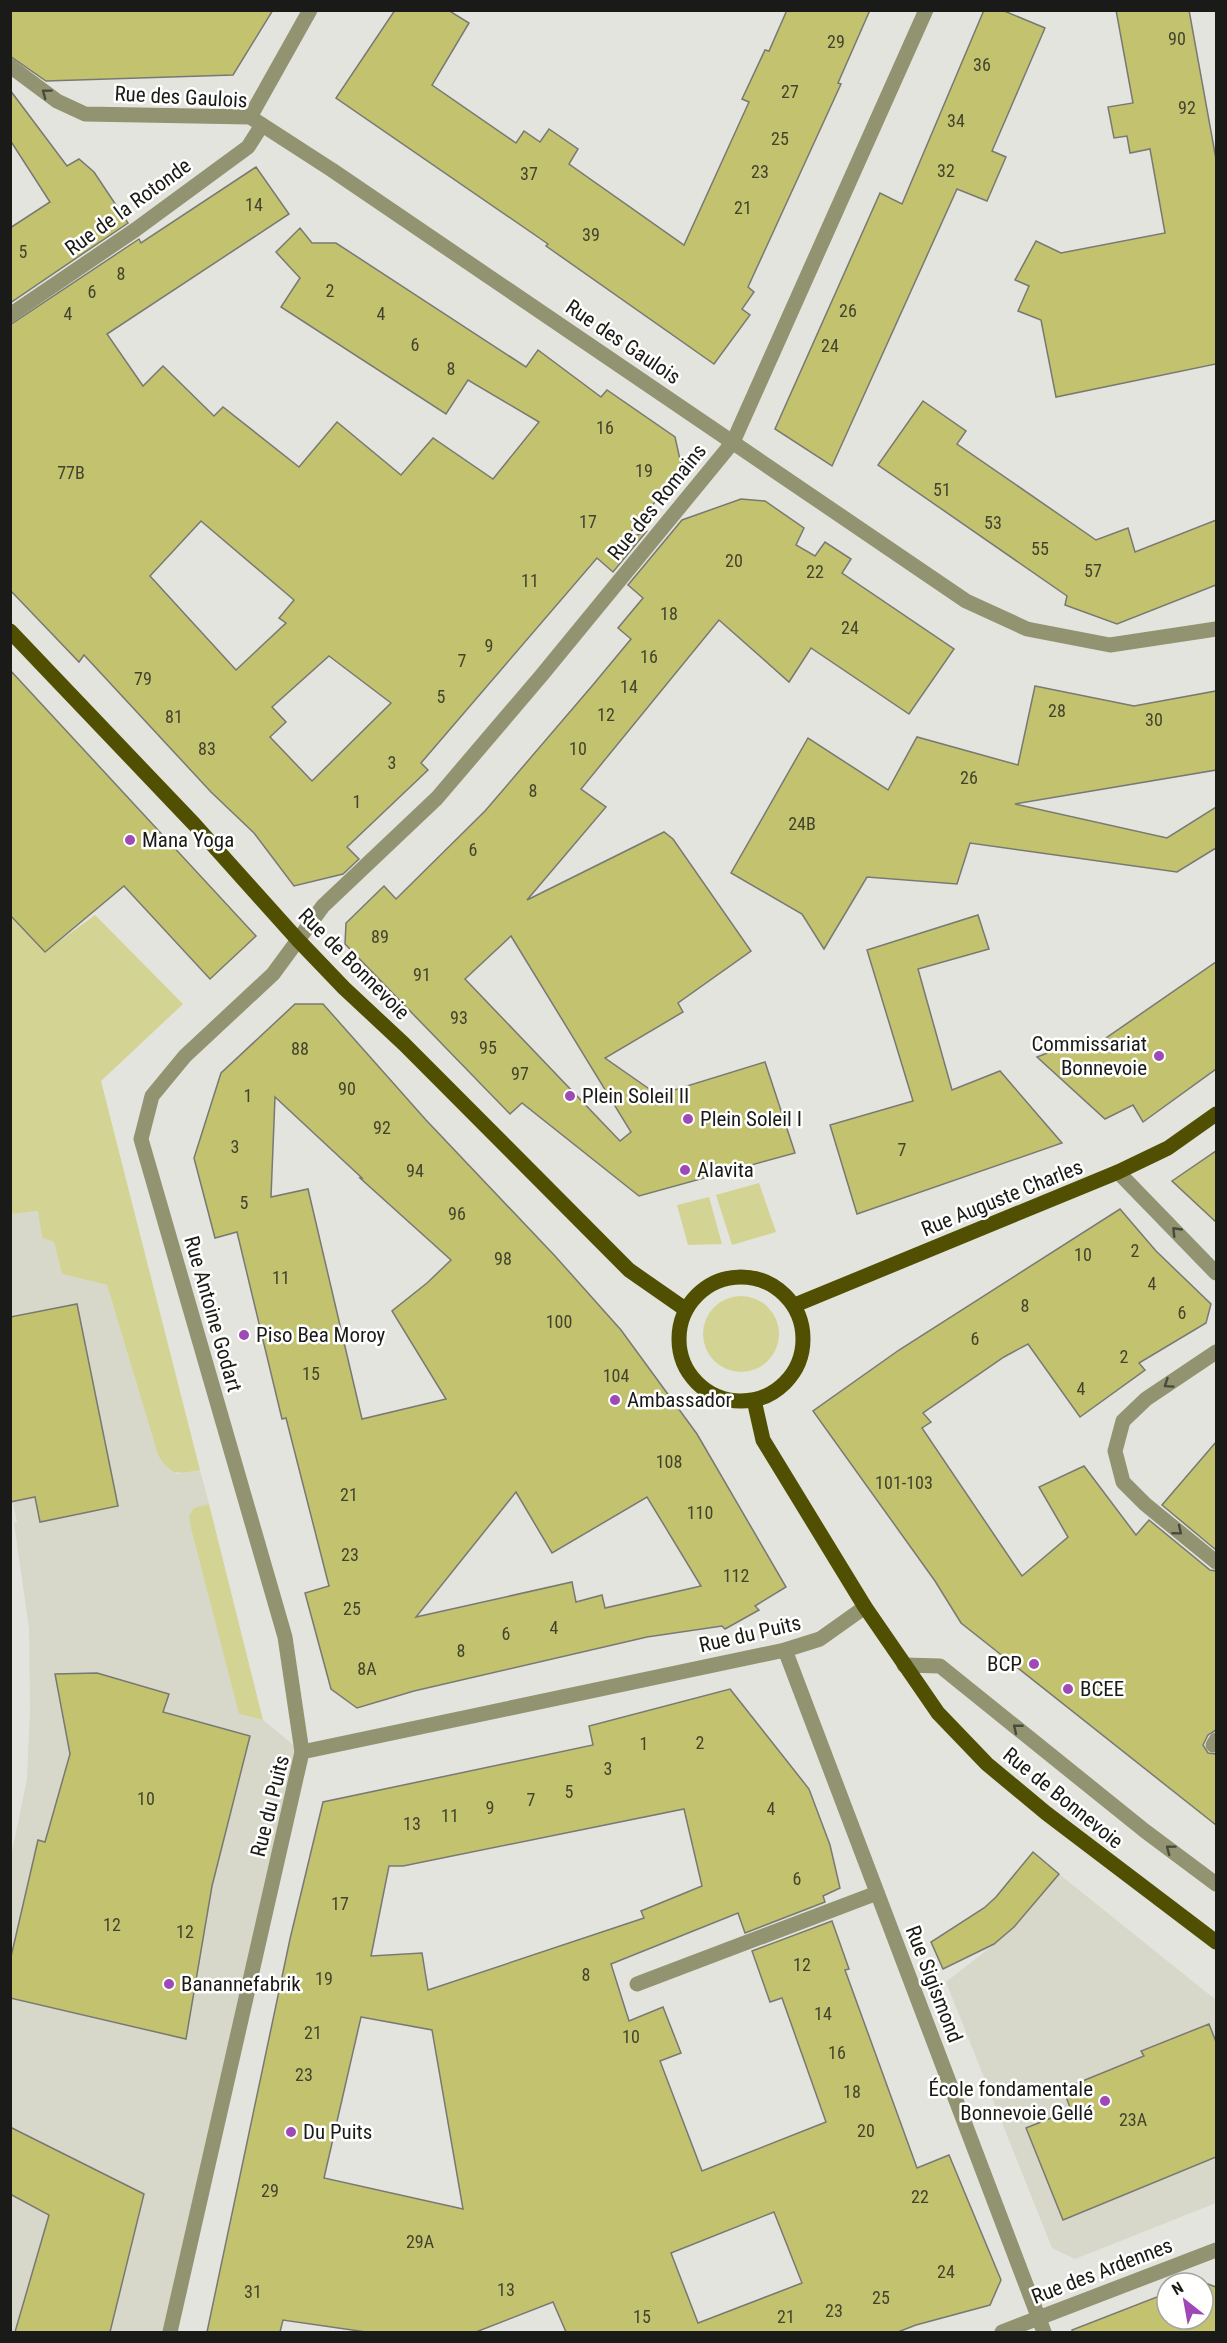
<svg xmlns="http://www.w3.org/2000/svg" width="1227" height="2343" font-family="'Roboto Condensed',sans-serif">
	<style>
		.built { fill: #d7d8ca }
		.green { fill: #d3d493 }
		.building { fill: #c2c26f; stroke: #797973; stroke-width: 1.5; fill-rule: evenodd }
		.lines { fill: none; stroke-linecap: round; stroke-linejoin: round }
		.minor { stroke: #929371; stroke-width: 15 }
		.major { stroke: #515002; stroke-width: 15 }
		.oneway { stroke: #4a4a3c }
		.poi-dot { fill: #9e49b6; stroke: #fffffe; stroke-width: 2 }
		.labels { text-anchor: middle; dominant-baseline: central; stroke-width: 5; stroke-linejoin: round; paint-order: stroke }
		.number-label { font-size: 18px; fill: #44442e }
		.street-label { font-size: 21px; fill: #1a1a18; stroke: #fffffe }
		.poi-label { font-size: 21px; fill: #1a1a18; stroke: #fffffe; text-anchor: start }
	</style>
	<rect width="100%" height="100%" fill="#e3e4dd"/>
	<g class="built">
		<polygon points="39,1211 42,1238 54,1242 62,1274 107,1285 158,1455 177,1474 200,1470 209,1504 195,1508 239,1714 263,1720 302,1752 170,2332 11,2332 10,1861 27,1779 30,1711 29,1628 14,1523 17,1522 10,1490 10,1214"/>
		<polygon points="1059,1874 1216,2000 1216,2203 1075,2259 1052,2248 946,1982 1006,1935"/>
	</g>
	<g class="green">
		<path d="M10,914L45,952L95,915L183,1004L101,1081L200,1470C177,1474 172,1477 158,1455L107,1285L62,1274L54,1242L42,1238L38,1211L11,1214Z"/>
		<polygon points="759,1183 776,1232 732,1245 716,1195"/>
		<polygon points="709,1197 722,1244 688,1245 677,1205"/>
		<circle cx="741" cy="1334" r="38"/>
		<polygon points="209,1504 263,1720 239,1714 191,1528 189,1516 194,1508"/>
	</g>
	<g class="building">
		<polygon points="10,10 273,10 233,75 46,81 10,56"/>
		<polygon points="395,10 448,10 469,23 432,85 516,143 524,131 540,142 549,129 578,149 569,164 684,245 749,102 742,99 765,50 769,51 787,10 870,10 838,83 841,84 748,287 754,292 742,309 750,315 714,364 546,246 548,244 336,98"/>
		<polygon points="984,10 1002,10 1045,28 992,151 1006,157 987,201 957,189 832,466 775,429 880,193 902,204"/>
		<polygon points="1116,10 1189,10 1216,159 1216,364 1056,397 1041,320 1018,311 1029,286 1015,280 1036,241 1061,253 1165,233 1150,149 1130,153 1127,136 1114,138 1108,107 1133,103"/>
		<polygon points="10,90 67,166 79,159 94,172 128,223 10,303 10,228 50,202 10,140"/>
		<path d="M256,167L289,214L107,334L143,386L163,366L214,416L223,407L299,467L337,422L401,475L433,438L493,479L539,422L468,380L446,414L281,307L300,278L276,252L300,228L312,243H336L526,367L538,350L601,397L607,390L675,437L681,464V470L625,539L646,532L613,572L597,558L421,763L428,770L347,847L359,859L343,874L294,886L254,833L211,792L84,655L79,662L10,590V325L139,239L141,243ZM201,521L294,600L279,618L286,623L236,670L150,576ZM329,656L391,703L312,781L270,737L286,722L272,707Z"/>
		<polygon points="923,401 966,431 957,444 1096,540 1128,528 1135,552 1216,520 1216,585 1117,624 1065,605 1067,596 878,465"/>
		<path d="M741,499L765,501L804,528L796,545L815,556L825,542L851,559L842,573L954,649L909,714L811,648L789,682L719,620L581,789L606,807L527,900L664,832L673,839L751,951L678,1003L683,1012L605,1058L658,1095L765,1062L795,1153L639,1196L522,1103L510,1114L345,944L346,923L384,886L396,899L485,811L592,686L631,639L618,628L643,598L628,585L682,520ZM511,936L631,1132L620,1141L465,979Z"/>
		<polygon points="10,670 256,936 210,979 124,886 45,952 10,915"/>
		<polygon points="1035,686 1134,706 1216,691 1216,770 1015,804 1167,838 1216,807 1216,848 1177,872 970,843 957,884 867,877 824,949 802,914 731,873 808,738 888,790 917,737 1018,765"/>
		<polygon points="978,915 989,949 918,969 952,1090 1000,1071 1062,1143 857,1214 830,1125 913,1101 867,950"/>
		<polygon points="1216,962 1216,1069 1143,1122 1133,1105 1105,1119 1037,1057 1083,1039 1087,1051"/>
		<path d="M295,1004H323L426,1120L555,1256L621,1330L697,1434L786,1587L755,1606L759,1610L725,1629L722,1626L647,1637L414,1691L357,1708L331,1689L305,1593L329,1586L286,1418L282,1419L237,1232L215,1238L194,1158L221,1073ZM275,1097L362,1178H360L451,1260L427,1283L392,1311L446,1399L362,1419L308,1189L271,1197ZM516,1492L552,1553L647,1497L701,1586L605,1608L602,1595L576,1602L572,1582L416,1617Z"/>
		<polygon points="1216,1151 1216,1222 1172,1181"/>
		<polygon points="1120,1209 1156,1251 1211,1304 1206,1323 1139,1363 1145,1370 1080,1417 1028,1344 1004,1357 923,1413 931,1422 922,1428 1022,1576 1068,1537 1039,1487 1084,1466 1136,1535 1149,1520 1210,1570 1216,1571 1216,1730 1208,1735 1203,1745 1208,1753 1216,1754 1216,1825 961,1623 935,1581 813,1411 899,1350"/>
		<polygon points="77,1304 118,1506 40,1522 35,1497 10,1502 10,1317"/>
		<polygon points="1216,1442 1216,1550 1162,1505"/>
		<polygon points="97,1673 169,1694 163,1712 250,1736 212,1886 186,2039 10,1998 10,1961 38,1840 45,1842 70,1754 55,1674"/>
		<path d="M730,1689L809,1789L830,1845L840,1888L823,1896L825,1902L745,1933L738,1913L611,1964L629,2021L663,2007L681,2053L660,2061L702,2171L826,2122L782,1998L770,2002L752,1951L832,1921L849,1969L845,1970L917,2168L949,2155L1001,2280L990,2305L916,2325L898,2332H566L553,2302L476,2332H366L283,2320L280,2332H207L290,1939L323,1802L593,1745L589,1726ZM684,1809L702,1886L641,1911L644,1918L428,1990L422,1953L371,1956L389,1866H403ZM361,2017L432,2030L463,2209L324,2178ZM774,2212L802,2283L698,2323L671,2253Z"/>
		<polygon points="1033,1852 1059,1874 1014,1927 994,1944 943,1969 931,1942 984,1908 996,1897"/>
		<polygon points="1209,2024 1216,2042 1216,2157 1063,2220 1026,2128 1071,2110 1063,2089 1144,2056 1141,2051"/>
		<polygon points="10,2127 144,2194 110,2332 15,2332 49,2215 10,2194"/>
		<polygon points="1200,2281 1216,2287 1216,2332 1072,2332 1072,2330 1167,2293 1167,2319 1203,2319 1203,2283 1194,2283"/>
	</g>
	<g class="lines">
		<g class="minor">
			<polyline points="10,66 57,101 85,114 250,117 332,170 966,601 1027,629 1110,645 1216,629"/>
			<polyline points="250,117 310,10"/>
			<polyline points="10,315 135,230 248,147 262,125"/>
			<polyline points="1118,1172 1216,1273"/>
			<polyline points="1216,1352 1146,1399 1123,1421 1115,1451 1123,1482 1145,1504 1216,1562"/>
			<polyline points="785,1650 1044,2332"/>
			<polyline points="904,1665 940,1666 1145,1831 1216,1884"/>
			<polyline points="1213,1745 1216,1740"/>
			<polyline points="302,1752 285,1637 141,1139 152,1096 185,1056 273,974 323,906 437,798 541,676 733,442 926,10"/>
			<polyline points="637,1984 877,1893"/>
			<polyline points="170,2332 302,1752 785,1650 820,1639 865,1607"/>
			<polyline points="1002,2332 1216,2250"/>
		</g>
		<g class="major">
			<polyline points="10,631 194,824 298,940 344,988 404,1044 629,1270 685,1309"/>
			<circle cx="741" cy="1339" r="62"/>
			<polyline points="795,1305 1118,1172 1168,1148 1216,1114"/>
			<polyline points="754,1400 763,1440 865,1607 938,1713 987,1764 1046,1813 1216,1942"/>
		</g>
	</g>
	<defs><path id="oneway-chevron" d="M-2-3.5L2.5 0L-2 3.5" fill="none" stroke-width="1.6" stroke-linecap="round" stroke-linejoin="round" transform="scale(1.5)"/></defs>
	<g class="oneway">
		<use href="#oneway-chevron" transform="translate(46 93) rotate(-143)"/>
		<use href="#oneway-chevron" transform="translate(1176 1231) rotate(-134)"/>
		<use href="#oneway-chevron" transform="translate(1168 1384) rotate(146)"/>
		<use href="#oneway-chevron" transform="translate(1178 1531) rotate(39)"/>
		<use href="#oneway-chevron" transform="translate(1017 1728) rotate(-141)"/>
		<use href="#oneway-chevron" transform="translate(1170 1849) rotate(-143)"/>
	</g>
	<g class="poi-dot">
		<circle cx="130" cy="840" r="6"/>
		<circle cx="1159" cy="1056" r="6"/>
		<circle cx="570" cy="1096" r="6"/>
		<circle cx="688" cy="1119" r="6"/>
		<circle cx="685" cy="1170" r="6"/>
		<circle cx="244" cy="1335" r="6"/>
		<circle cx="615" cy="1400" r="6"/>
		<circle cx="1034" cy="1664" r="6"/>
		<circle cx="1068" cy="1689" r="6"/>
		<circle cx="169" cy="1984" r="6"/>
		<circle cx="1105" cy="2101" r="6"/>
		<circle cx="291" cy="2132" r="6"/>
	</g>
	<g class="labels">
		<g class="number-label">
			<text x="1177" y="38">90</text>
			<text x="836" y="41">29</text>
			<text x="982" y="64">36</text>
			<text x="790" y="91">27</text>
			<text x="1187" y="107">92</text>
			<text x="956" y="120">34</text>
			<text x="780" y="138">25</text>
			<text x="946" y="170">32</text>
			<text x="760" y="171">23</text>
			<text x="529" y="173">37</text>
			<text x="254" y="204">14</text>
			<text x="743" y="207">21</text>
			<text x="591" y="234">39</text>
			<text x="23" y="251">5</text>
			<text x="121" y="273">8</text>
			<text x="330" y="290">2</text>
			<text x="92" y="291">6</text>
			<text x="848" y="310">26</text>
			<text x="68" y="313">4</text>
			<text x="381" y="313">4</text>
			<text x="415" y="344">6</text>
			<text x="830" y="345">24</text>
			<text x="451" y="368">8</text>
			<text x="605" y="427">16</text>
			<text x="644" y="470">19</text>
			<text x="71" y="472">77B</text>
			<text x="942" y="489">51</text>
			<text x="588" y="521">17</text>
			<text x="993" y="522">53</text>
			<text x="1040" y="548">55</text>
			<text x="734" y="560">20</text>
			<text x="1093" y="570">57</text>
			<text x="815" y="571">22</text>
			<text x="530" y="580">11</text>
			<text x="669" y="613">18</text>
			<text x="850" y="627">24</text>
			<text x="489" y="645">9</text>
			<text x="649" y="656">16</text>
			<text x="462" y="660">7</text>
			<text x="143" y="678">79</text>
			<text x="629" y="686">14</text>
			<text x="441" y="696">5</text>
			<text x="1057" y="710">28</text>
			<text x="606" y="714">12</text>
			<text x="174" y="716">81</text>
			<text x="1154" y="719">30</text>
			<text x="207" y="748">83</text>
			<text x="578" y="748">10</text>
			<text x="392" y="762">3</text>
			<text x="969" y="777">26</text>
			<text x="533" y="790">8</text>
			<text x="357" y="801">1</text>
			<text x="802" y="823">24B</text>
			<text x="473" y="849">6</text>
			<text x="380" y="936">89</text>
			<text x="422" y="974">91</text>
			<text x="459" y="1017">93</text>
			<text x="488" y="1047">95</text>
			<text x="300" y="1048">88</text>
			<text x="520" y="1073">97</text>
			<text x="347" y="1088">90</text>
			<text x="248" y="1095">1</text>
			<text x="382" y="1127">92</text>
			<text x="235" y="1146">3</text>
			<text x="902" y="1149">7</text>
			<text x="415" y="1170">94</text>
			<text x="244" y="1202">5</text>
			<text x="457" y="1213">96</text>
			<text x="1135" y="1250">2</text>
			<text x="1083" y="1254">10</text>
			<text x="503" y="1258">98</text>
			<text x="281" y="1277">11</text>
			<text x="1152" y="1283">4</text>
			<text x="1025" y="1305">8</text>
			<text x="1182" y="1312">6</text>
			<text x="559" y="1321">100</text>
			<text x="975" y="1338">6</text>
			<text x="1124" y="1356">2</text>
			<text x="311" y="1373">15</text>
			<text x="616" y="1375">104</text>
			<text x="1081" y="1388">4</text>
			<text x="669" y="1461">108</text>
			<text x="904" y="1482">101-103</text>
			<text x="349" y="1494">21</text>
			<text x="700" y="1512">110</text>
			<text x="350" y="1554">23</text>
			<text x="736" y="1575">112</text>
			<text x="352" y="1608">25</text>
			<text x="554" y="1627">4</text>
			<text x="506" y="1633">6</text>
			<text x="461" y="1650">8</text>
			<text x="367" y="1668">8A</text>
			<text x="700" y="1742">2</text>
			<text x="644" y="1743">1</text>
			<text x="608" y="1768">3</text>
			<text x="569" y="1791">5</text>
			<text x="146" y="1798">10</text>
			<text x="531" y="1799">7</text>
			<text x="490" y="1807">9</text>
			<text x="771" y="1808">4</text>
			<text x="450" y="1815">11</text>
			<text x="412" y="1823">13</text>
			<text x="797" y="1878">6</text>
			<text x="340" y="1903">17</text>
			<text x="112" y="1924">12</text>
			<text x="185" y="1931">12</text>
			<text x="802" y="1964">12</text>
			<text x="586" y="1974">8</text>
			<text x="324" y="1978">19</text>
			<text x="823" y="2013">14</text>
			<text x="313" y="2032">21</text>
			<text x="631" y="2036">10</text>
			<text x="837" y="2052">16</text>
			<text x="304" y="2074">23</text>
			<text x="852" y="2091">18</text>
			<text x="1133" y="2119">23A</text>
			<text x="866" y="2130">20</text>
			<text x="270" y="2190">29</text>
			<text x="920" y="2196">22</text>
			<text x="420" y="2241">29A</text>
			<text x="946" y="2271">24</text>
			<text x="506" y="2289">13</text>
			<text x="253" y="2291">31</text>
			<text x="881" y="2297">25</text>
			<text x="834" y="2310">23</text>
			<text x="642" y="2316">15</text>
			<text x="786" y="2316">21</text>
		</g>
		<g class="street-label">
			<text transform="translate(181 97) rotate(3)">Rue des Gaulois</text>
			<text transform="translate(128 207) rotate(-36)">Rue de la Rotonde</text>
			<text transform="translate(623 342) rotate(34)">Rue des Gaulois</text>
			<text transform="translate(657 502) rotate(-51)">Rue des Romains</text>
			<text transform="translate(354 964) rotate(45)">Rue de Bonnevoie</text>
			<text transform="translate(1002 1198) rotate(-22)">Rue Auguste Charles</text>
			<text transform="translate(213 1314) rotate(74)">Rue Antoine Godart</text>
			<text transform="translate(750 1634) rotate(-13)">Rue du Puits</text>
			<text transform="translate(1063 1798) rotate(39)">Rue de Bonnevoie</text>
			<text transform="translate(270 1806) rotate(-76)">Rue du Puits</text>
			<text transform="translate(934 1984) rotate(69)">Rue Sigismond</text>
			<text transform="translate(1102 2271) rotate(-21)">Rue des Ardennes</text>
		</g>
		<g class="poi-label">
			<text x="142" y="840">Mana Yoga</text>
			<text x="1147" y="1044" text-anchor="end">Commissariat<tspan x="1147" dy="24">Bonnevoie</tspan></text>
			<text x="582" y="1096">Plein Soleil II</text>
			<text x="700" y="1119">Plein Soleil I</text>
			<text x="697" y="1170">Alavita</text>
			<text x="256" y="1335">Piso Bea Moroy</text>
			<text x="627" y="1400">Ambassador</text>
			<text x="1022" y="1664" text-anchor="end">BCP</text>
			<text x="1080" y="1689">BCEE</text>
			<text x="181" y="1984">Banannefabrik</text>
			<text x="1093" y="2089" text-anchor="end">École fondamentale<tspan x="1093" dy="24">Bonnevoie Gellé</tspan></text>
			<text x="303" y="2132">Du Puits</text>
		</g>
	</g>
	<rect width="1227" height="2343" fill="none" stroke="#1a1a18" stroke-width="24"/>
	<g transform="translate(1185 2301) rotate(329)"><circle r="28" fill="#fffffe" stroke="#a3a3a2" stroke-width="1.5"/>
	<path d="M0-4.5L10 22L0 15L-10 22Z" fill="#9e49b6"/>
	<text y="-9" font-size="16" font-weight="bold" text-anchor="middle" fill="#1a1a18">N</text>
	</g>
</svg>
